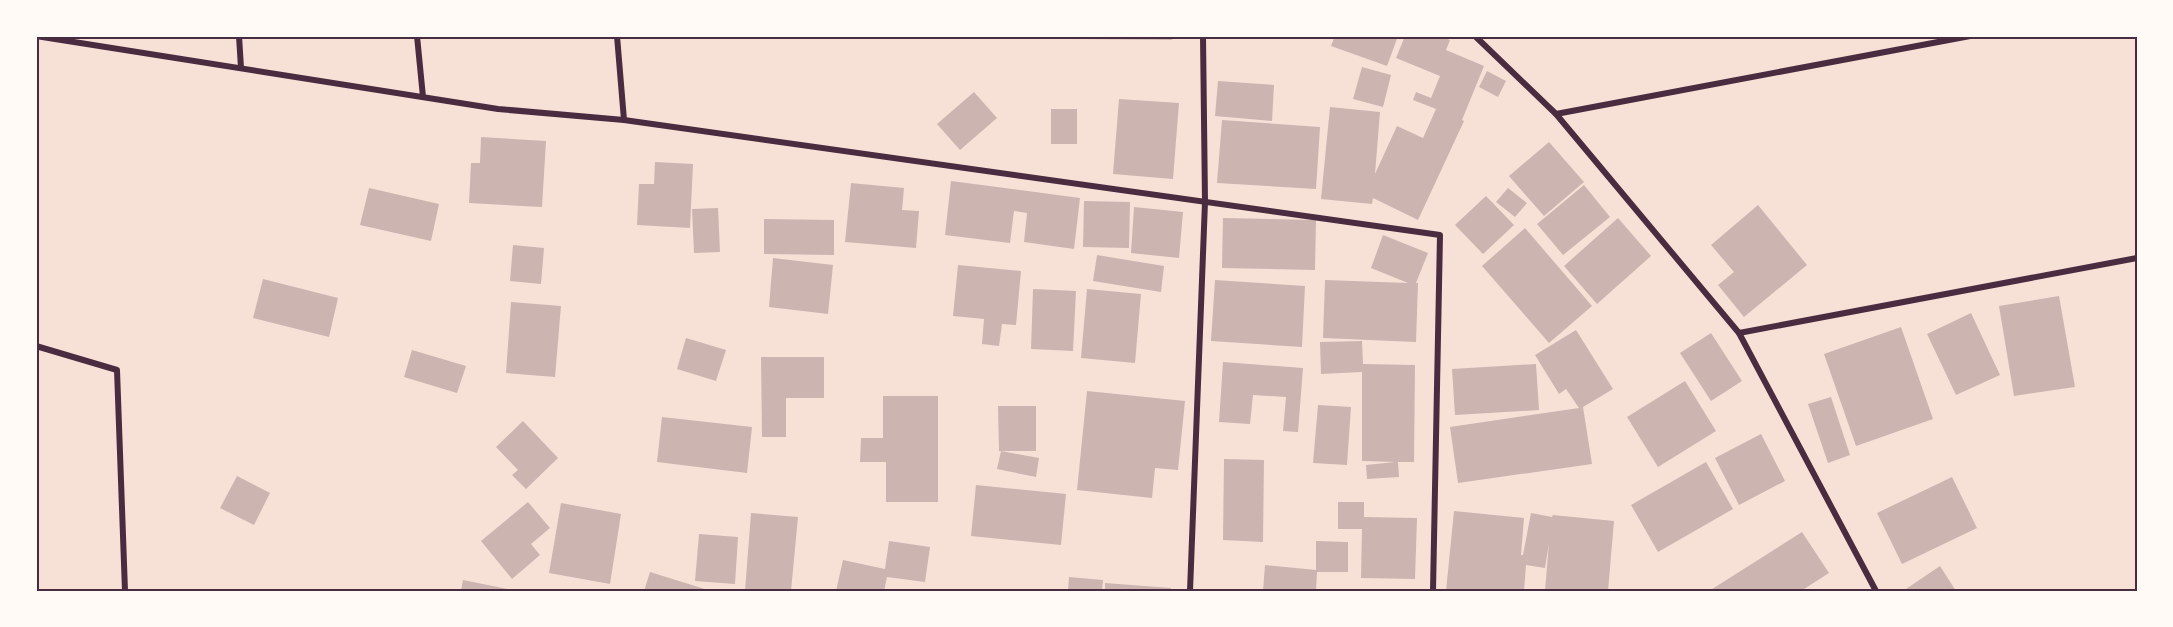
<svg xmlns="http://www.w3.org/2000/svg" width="2173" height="627" font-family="Mulish,sans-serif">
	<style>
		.building { fill: #ccb4b1 }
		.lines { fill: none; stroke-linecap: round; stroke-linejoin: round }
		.minor { stroke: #4a2c40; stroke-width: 6 }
		.neatline { fill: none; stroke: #4a2c40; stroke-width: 2 }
	</style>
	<rect width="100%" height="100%" fill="#f7e1d7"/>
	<g class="building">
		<polygon points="1073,36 1173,36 1172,40 1073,39"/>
		<polygon points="1335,36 1398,36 1387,66 1331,46"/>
		<polygon points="1405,36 1439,36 1450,40 1446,50 1484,66 1462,120 1464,121 1418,220 1373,198 1372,204 1321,199 1330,107 1380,112 1375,174 1397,126 1423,138 1436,109 1413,100 1416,92 1431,98 1440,76 1396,58"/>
		<polygon points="1362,67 1391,75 1383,107 1353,99"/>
		<polygon points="1487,71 1506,81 1498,97 1479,87"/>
		<polygon points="1218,81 1274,85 1272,121 1215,116"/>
		<polygon points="974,92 997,118 960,150 937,124"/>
		<polygon points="1119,99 1179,103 1173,179 1113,174"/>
		<rect x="1051" y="109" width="26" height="35"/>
		<polygon points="1222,120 1320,127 1316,189 1217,183"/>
		<polygon points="481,137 546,141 542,207 469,203 471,163 480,163"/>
		<polygon points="1549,142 1584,182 1544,216 1509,176"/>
		<polygon points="655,162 693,164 690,228 637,225 639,184 654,184"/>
		<polygon points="951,181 1080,198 1074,249 1024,242 1027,213 1014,211 1010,243 945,235"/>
		<polygon points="851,183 904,188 902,210 919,211 916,248 845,242"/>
		<polygon points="1584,185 1610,217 1563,255 1537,224"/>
		<polygon points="369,188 439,204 431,241 360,225"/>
		<polygon points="1508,188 1527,203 1515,217 1496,202"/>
		<polygon points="1486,196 1514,225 1483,254 1455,225"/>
		<polygon points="1084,201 1130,202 1129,248 1083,247"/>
		<polygon points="1758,205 1807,265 1744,317 1718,285 1734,272 1711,245"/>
		<polygon points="1134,207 1183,212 1179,258 1131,253"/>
		<polygon points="718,208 720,252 694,253 692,209"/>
		<polygon points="1223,218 1316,220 1315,270 1222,268"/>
		<polygon points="1618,218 1651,256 1597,304 1564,266"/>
		<polygon points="764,219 834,220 834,255 764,254"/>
		<polygon points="1525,228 1592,306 1549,343 1482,266"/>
		<polygon points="1383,235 1428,253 1416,283 1418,283 1416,342 1323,338 1325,280 1408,283 1371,268"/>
		<polygon points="513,245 544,248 541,284 510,281"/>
		<polygon points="1097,255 1164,266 1161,292 1093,281"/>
		<polygon points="773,258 833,265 828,314 769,307"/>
		<polygon points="958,265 1021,271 1016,325 1002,324 999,346 982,344 984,319 953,316"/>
		<polygon points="263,279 338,298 329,337 253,318"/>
		<polygon points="1215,280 1305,286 1302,347 1211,341"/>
		<polygon points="1033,289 1076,291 1073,351 1031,349"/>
		<polygon points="1087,289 1141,294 1135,363 1081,358"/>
		<polygon points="2059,296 2075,387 2014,396 1999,306"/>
		<polygon points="511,302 561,306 555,377 506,373"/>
		<polygon points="1971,313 2000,375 1956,395 1927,334"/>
		<polygon points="1901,327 1933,419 1856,446 1824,354"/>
		<polygon points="1576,330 1613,389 1583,407 1592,464 1458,483 1450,427 1579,408 1566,389 1559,394 1535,355"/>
		<polygon points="1711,333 1742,381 1711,401 1680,353"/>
		<polygon points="686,338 726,350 716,381 677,369"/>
		<polygon points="1362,341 1363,364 1415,365 1414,462 1398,462 1399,477 1367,479 1366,465 1395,462 1362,461 1362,372 1321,374 1320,342"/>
		<polygon points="412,350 466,366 457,393 404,377"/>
		<polygon points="761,357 824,357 824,398 786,398 786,437 762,437"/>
		<polygon points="1223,362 1303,368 1298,432 1283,431 1286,397 1253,395 1250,424 1219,422"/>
		<polygon points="1536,364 1539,410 1455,415 1452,369"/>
		<polygon points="1685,381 1716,431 1658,467 1627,417"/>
		<polygon points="1087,391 1185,401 1178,470 1155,468 1152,498 1077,490"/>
		<polygon points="883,396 938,396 938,502 886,502 886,462 860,462 861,438 883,438"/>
		<polygon points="1831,397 1850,455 1828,463 1808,404"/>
		<polygon points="1318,405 1351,407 1347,465 1313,463"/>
		<polygon points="998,406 1036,406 1036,451 1001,451 1039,458 1036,477 997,469 1001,451 999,451"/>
		<polygon points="662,417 752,427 747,473 657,462"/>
		<polygon points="523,421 558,458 526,489 512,475 518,470 496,447"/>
		<polygon points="1761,434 1785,481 1739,505 1715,458"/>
		<polygon points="1224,459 1264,460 1263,542 1223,540"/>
		<polygon points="1706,462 1733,509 1658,552 1631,505"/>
		<polygon points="237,476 270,493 254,525 220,508"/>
		<polygon points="1952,477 1977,528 1902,564 1877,513"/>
		<polygon points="976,485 1066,494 1061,545 971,536"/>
		<polygon points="528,502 550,528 531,544 540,555 512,579 481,541"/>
		<polygon points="1338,502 1364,502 1364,517 1417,518 1415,579 1361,578 1362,529 1338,529"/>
		<polygon points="561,503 621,514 610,584 549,573"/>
		<polygon points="1454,511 1524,518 1521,555 1523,555 1531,513 1552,517 1553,515 1614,521 1608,591 1545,591 1549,543 1545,568 1526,565 1524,591 1480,589 1479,591 1446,591"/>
		<polygon points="751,513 798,517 791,591 745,591"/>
		<polygon points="1802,532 1829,573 1801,591 1709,591"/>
		<polygon points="699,534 738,537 735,584 695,581"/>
		<polygon points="889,541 930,547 925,582 887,577 884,591 836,591 843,560 885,569"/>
		<polygon points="1316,541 1348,542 1348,572 1317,572 1316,591 1263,591 1265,565 1316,570"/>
		<polygon points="1940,566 1956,591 1903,591"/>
		<polygon points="650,572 708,590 708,591 644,591"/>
		<polygon points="1069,577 1103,580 1102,591 1068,591"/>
		<polygon points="463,580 512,590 512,591 461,591"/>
		<polygon points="1105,583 1171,588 1171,591 1105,591"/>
	</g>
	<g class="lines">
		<g class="minor">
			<polyline points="36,36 498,109 624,120 1440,235 1433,591"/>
			<polyline points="239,36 241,68"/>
			<polyline points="417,36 423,97"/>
			<polyline points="617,36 624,120"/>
			<polyline points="1475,36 1556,114 1739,333 1876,591"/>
			<polyline points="1556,114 1970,36"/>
			<polyline points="1739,333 2137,258"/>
			<polyline points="36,346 117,370 125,591"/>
			<polyline points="1190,591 1205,202 1203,36"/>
		</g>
	</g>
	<rect width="2173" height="627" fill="none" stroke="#fffaf5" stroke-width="75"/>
	<rect x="38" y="38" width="2098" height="552" class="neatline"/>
</svg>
